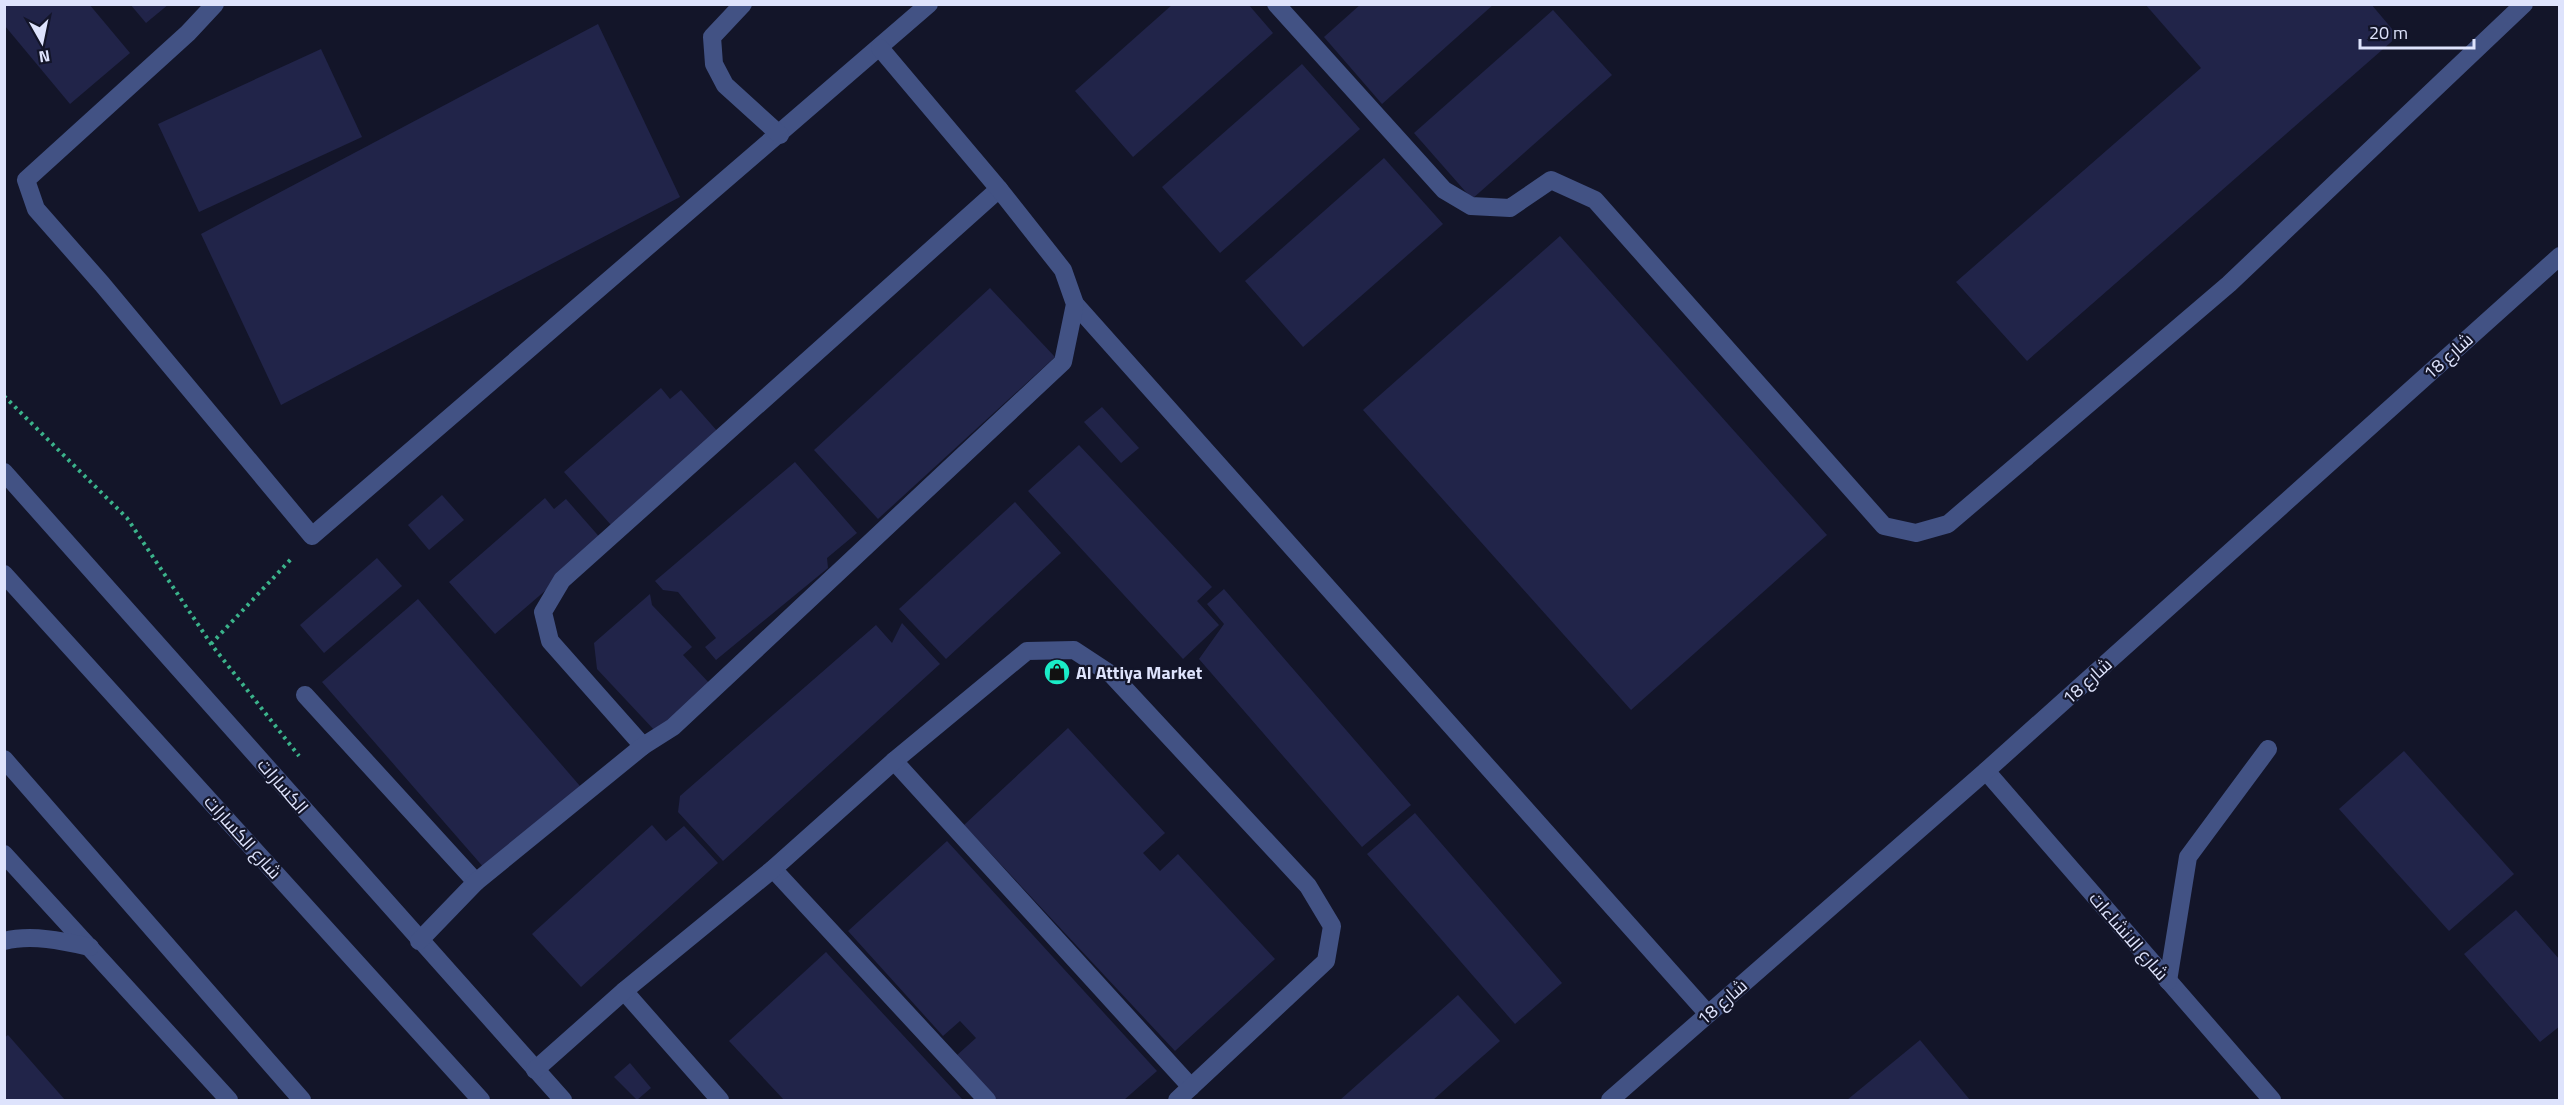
<svg xmlns="http://www.w3.org/2000/svg" width="2564" height="1105" font-family="'Titillium Web',Cairo,sans-serif">
	<style>
		.building { fill: #212449 }
		.lines { fill: none; stroke-linecap: round; stroke-linejoin: round }
		.path { stroke: #3bb38b; stroke-width: 4; stroke-dasharray: 3 4.5; stroke-linecap: butt }
		.minor { stroke: #425284; stroke-width: 18 }
		.labels { text-anchor: middle; dominant-baseline: central; stroke-width: 4.5; stroke-linejoin: round; paint-order: stroke }
		.street-label { font-size: 18px; fill: #dee3fc; stroke: #131529 }
		.poi-label { font-size: 18px; font-weight: bold; fill: #dee3fc; stroke: #131529; text-anchor: start }
	</style>
	<rect width="100%" height="100%" fill="#131529"/>
	<g class="building">
		<polygon points="5,4 89,4 130,53 70,104 5,26"/>
		<polygon points="130,4 169,4 146,23"/>
		<polygon points="1173,4 1248,4 1273,33 1133,157 1075,91"/>
		<polygon points="1361,4 1494,4 1382,104 1324,37"/>
		<polygon points="2145,4 2371,4 2398,36 2027,361 1956,282 2201,68"/>
		<polygon points="1553,10 1612,75 1472,199 1414,133"/>
		<polygon points="598,24 680,197 281,405 201,234"/>
		<polygon points="321,49 362,137 199,212 158,124"/>
		<polygon points="1302,64 1360,129 1220,253 1162,187"/>
		<polygon points="1384,158 1443,224 1303,347 1245,281"/>
		<polygon points="1560,236 1827,535 1631,710 1363,410"/>
		<polygon points="990,288 1055,357 878,519 814,450"/>
		<polygon points="661,388 670,399 681,390 718,432 611,525 564,472"/>
		<polygon points="1102,407 1139,448 1121,463 1084,422"/>
		<polygon points="1079,445 1212,587 1197,601 1219,625 1183,659 1028,491"/>
		<polygon points="795,462 857,533 827,558 828,568 716,660 705,647 716,638 678,592 663,590 655,581"/>
		<polygon points="442,495 464,520 429,550 408,525"/>
		<polygon points="545,498 554,509 566,499 603,541 495,634 449,582"/>
		<polygon points="1015,502 1061,553 946,659 899,609"/>
		<polygon points="377,558 402,586 324,653 300,625"/>
		<polygon points="1224,589 1411,805 1362,847 1199,659 1224,624 1207,604"/>
		<polygon points="650,594 652,605 692,647 683,655 710,684 657,733 597,669 594,643"/>
		<polygon points="418,599 580,786 485,869 322,682"/>
		<polygon points="902,623 940,664 723,861 678,812 680,796 876,625 892,643"/>
		<polygon points="1068,728 1165,833 1143,853 1160,871 1178,854 1275,959 1175,1051 964,825"/>
		<polygon points="2404,751 2514,874 2449,931 2339,809"/>
		<polygon points="1415,813 1562,983 1515,1024 1367,854"/>
		<polygon points="652,825 666,841 684,826 718,863 581,987 532,934"/>
		<polygon points="947,841 1157,1071 1124,1100 996,1100 956,1056 976,1038 960,1021 943,1036 848,931"/>
		<polygon points="2516,910 2560,960 2560,1026 2540,1042 2464,954"/>
		<polygon points="826,952 963,1100 784,1100 729,1041"/>
		<polygon points="1458,995 1500,1041 1433,1100 1340,1100"/>
		<polygon points="8,1035 65,1100 4,1100 4,1038"/>
		<polygon points="1920,1040 1970,1100 1847,1100"/>
		<polygon points="630,1063 651,1088 637,1100 614,1077"/>
	</g>
	<g class="lines">
		<g class="path">
			<polyline points="4,396 127,518 211,644 299,756"/>
			<polyline points="211,644 293,557"/>
		</g>
		<g class="minor">
			<polyline points="215,4 188,33 26,180 36,209 102,284 312,536 929,4"/>
			<polyline points="743,4 712,37 714,64 725,85 780,135"/>
			<polyline points="1276,4 1444,190 1471,206 1510,208 1551,180 1595,200 1884,526 1916,533 1948,524 2229,284 2524,4"/>
			<polyline points="1075,304 1708,1014"/>
			<polyline points="4,472 563,1100"/>
			<polyline points="4,574 481,1100"/>
			<polyline points="305,695 476,882"/>
			<polyline points="643,746 550,641 543,612 562,580 999,189"/>
			<polyline points="4,759 302,1100"/>
			<polyline points="894,761 1191,1087"/>
			<polyline points="1986,771 2272,1100"/>
			<polyline points="4,854 229,1100"/>
			<polyline points="773,869 987,1100"/>
			<path d="M4,941C32,934 63,941 90,947"/>
			<polyline points="419,941 476,882 643,746 673,727 1063,362 1075,304 1063,270 999,189 880,48"/>
			<polyline points="2168,981 2188,857 2268,749"/>
			<polyline points="624,991 720,1100"/>
			<polyline points="535,1070 624,991 773,869 894,761 1027,651 1074,650 1112,675 1308,886 1332,926 1326,961 1177,1100"/>
			<polyline points="1610,1100 1986,771 2560,256"/>
		</g>
	</g>
	<defs>
		<symbol id="shop-disc" viewBox="-11 -11 22 22"><circle r="9.5" fill="#1aecc8" stroke="#131529"/><path d="M-5-2.5h2.3a2.7 3.5 0 0 1 5.4 0H5L5.5 6h-11ZM-1.5-2.5h3a1.5 2.3 0 0 0-3 0Z" fill="#111"/></symbol>
	</defs>
	<g fill-rule="evenodd">
		<use href="#shop-disc" x="1042" y="657" width="30" height="30"/>
	</g>
	<g class="labels">
		<g class="street-label">
			<text transform="translate(2448 356) rotate(-42)">شارع 18</text>
			<text transform="translate(2087 681) rotate(-42)">شارع 18</text>
			<text transform="translate(283 786) rotate(49)">الكسارات</text>
			<text transform="translate(243 837) rotate(48)">شارع الكسارات</text>
			<text transform="translate(2129 936) rotate(49)">شارع الانشاءات</text>
			<text transform="translate(1722 1002) rotate(-41)">شارع 18</text>
		</g>
		<g class="poi-label">
			<text x="1076" y="672">Al Attiya Market</text>
		</g>
	</g>
	<rect width="2564" height="1105" fill="none" stroke="#dee3fc" stroke-width="12"/>
	<g transform="translate(42 42) rotate(171)" stroke="#131529" stroke-width="4.5" paint-order="stroke">
	<path d="M0-4.5L10 22L0 15L-10 22Z" fill="#dee3fc"/>
	<text y="-9" font-size="16" font-weight="bold" text-anchor="middle" fill="#dee3fc">N</text>
	</g>
	<path d="M2360 39v9h114v-9" fill="none" stroke="#dee3fc" stroke-width="3"/>
	<text x="2369" y="39" font-size="18" fill="#dee3fc" stroke="#131529" stroke-width="4.5" paint-order="stroke">20 m</text>
</svg>
